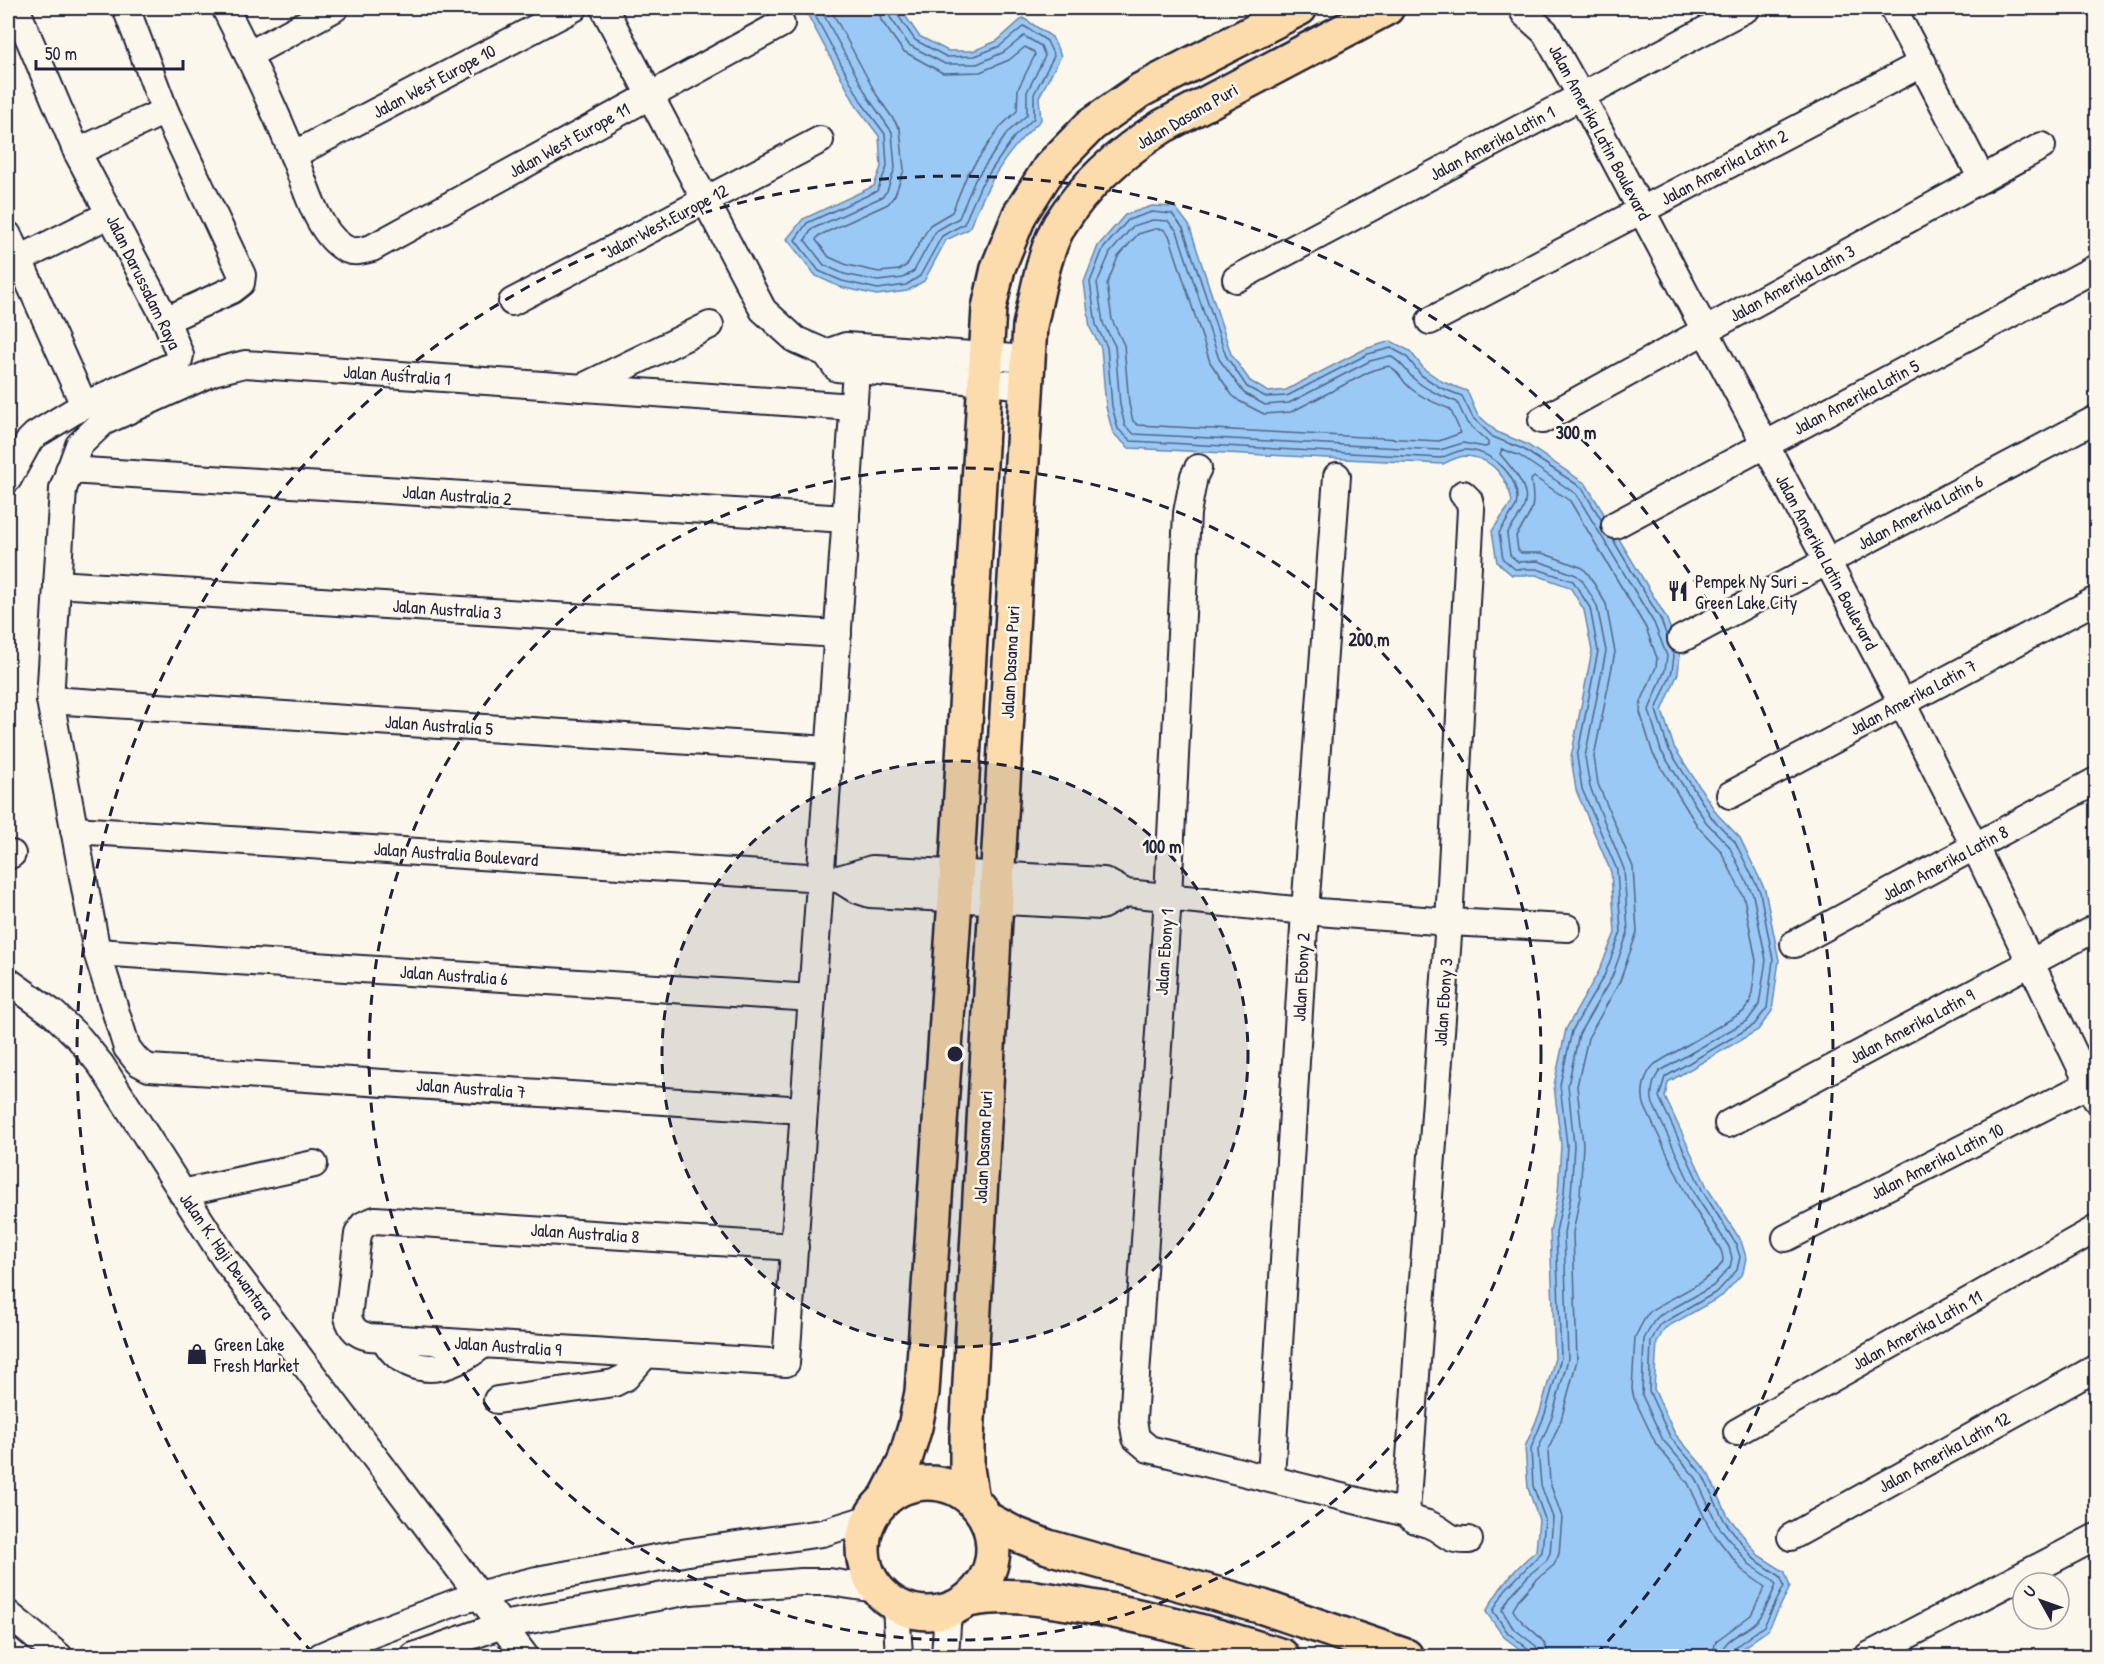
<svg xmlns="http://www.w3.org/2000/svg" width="2104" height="1664" font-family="'Patrick Hand',sans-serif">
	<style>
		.water { fill: #9ac9f5; stroke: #6a86ab; stroke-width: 1.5 }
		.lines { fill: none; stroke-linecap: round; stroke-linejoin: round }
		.shore { stroke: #526585; stroke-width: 1.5 }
		.minor-casing { stroke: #22223b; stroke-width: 30 }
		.major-casing { stroke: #22223b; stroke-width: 38 }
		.minor { stroke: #fbf7ec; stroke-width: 26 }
		.major { stroke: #fcdcac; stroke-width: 33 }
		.ring { fill: none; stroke: #22223b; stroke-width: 3; stroke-dasharray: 10 8 }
		.labels { text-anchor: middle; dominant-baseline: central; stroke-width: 5; stroke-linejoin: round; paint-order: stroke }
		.street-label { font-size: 18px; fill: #22223b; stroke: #fbf7ec }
		.poi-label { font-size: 18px; fill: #22223b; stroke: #fbf7ec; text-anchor: start }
		.centre { fill: #22223b; stroke: #fbf7ec; stroke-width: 3 }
		.ring-label { font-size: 18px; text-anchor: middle; font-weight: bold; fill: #22223b; stroke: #fbf7ec; stroke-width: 5; stroke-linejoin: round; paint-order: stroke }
	</style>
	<rect width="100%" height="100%" fill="#fbf7ec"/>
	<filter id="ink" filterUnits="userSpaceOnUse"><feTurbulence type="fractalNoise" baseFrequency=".0167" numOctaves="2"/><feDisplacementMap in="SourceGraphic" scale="12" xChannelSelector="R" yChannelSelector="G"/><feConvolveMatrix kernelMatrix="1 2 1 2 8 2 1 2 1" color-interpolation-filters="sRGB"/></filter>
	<g filter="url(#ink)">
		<g class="water">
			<path d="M804,8H900L919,36L948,51H973L997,41L1023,18L1052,37L1061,56L1039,97L1041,120C1004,153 988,183 969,229L946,240L924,281L907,291L877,295L840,287L816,276L787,239L803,219L874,186L881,167L879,136L857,107Z"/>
			<path d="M1152,206L1175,207L1189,225L1231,354L1250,381L1268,392L1286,390L1365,349L1391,341L1410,351L1424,369L1443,382L1467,391L1477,414L1497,432L1526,444L1586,484L1666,617L1680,654L1678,673L1662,711L1674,747L1717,814L1740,838L1765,890L1779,960L1772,1011L1758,1030L1668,1082L1665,1097L1708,1189L1741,1241L1746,1257L1743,1273L1722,1296L1665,1328L1657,1342L1654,1389L1675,1434L1707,1471L1728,1516L1758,1555L1785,1572L1790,1587L1768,1630L1731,1656H1529L1504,1637L1486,1612C1499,1587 1514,1569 1536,1551L1539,1520L1528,1488L1525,1447L1540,1412L1555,1358L1550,1231L1558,1194L1561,1145L1554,1085L1566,1029L1599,971L1615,933L1611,872L1576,790L1571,757L1592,651L1584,610L1570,587L1536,575H1512L1497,562L1492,531L1512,502C1508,478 1492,457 1465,456C1459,456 1449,461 1443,464L1129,448L1113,433L1106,407L1101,348L1090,328L1084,282L1098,246L1125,215Z"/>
		</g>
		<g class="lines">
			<g class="shore">
				<polyline points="811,8 862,103 885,134 887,167 877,191 807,223 795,240 819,271 842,281 878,289 906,285 920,276 942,236 964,224 981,185 1014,137 1034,118 1034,94 1054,56 1047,41 1024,26 1000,46 975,56 947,57 915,40 897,14 895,8"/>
				<polyline points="820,8 869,99 892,132 895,168 887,191 882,197 812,229 805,240 824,265 844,274 878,281 903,278 914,271 936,231 959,218 975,180 1008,132 1027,115 1027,92 1045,56 1041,46 1024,36 1004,52 977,64 945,64 909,45 890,17 888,8"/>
				<polyline points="830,8 876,94 900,129 904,170 895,195 888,204 818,236 816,240 829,257 847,265 879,272 899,270 907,265 930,225 952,212 967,175 1000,127 1017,111 1018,89 1035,55 1034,52 1025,47 1009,60 980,72 943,73 903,51 881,20 879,8"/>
				<path d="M1153,220L1168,221L1177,231L1219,359L1244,393L1265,405L1289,403L1370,361L1390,356C1403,363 1404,369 1414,379C1426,390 1442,396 1457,402L1467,423L1488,442V446L1485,447L1463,443L1440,450L1134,434L1125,426L1120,405L1115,346L1103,323L1097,283L1110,253L1133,226Z"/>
				<path d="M1155,229H1163L1169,235L1210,362L1232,395L1239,401L1264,414L1291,412L1373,370L1389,366C1398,370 1401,379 1408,386C1420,397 1435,403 1450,409L1461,433L1439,441L1138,425L1133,421L1129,404L1124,345L1112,320L1107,284L1118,257L1138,234Z"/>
				<polyline points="1612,538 1661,620 1667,637"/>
				<polyline points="1672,650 1674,656 1672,671 1656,710 1668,748 1712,818 1735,842 1760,892 1773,960 1767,1008 1754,1025 1665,1077 1659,1097 1703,1192 1736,1244 1740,1257 1737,1270 1718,1291 1660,1325 1651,1341 1649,1391 1670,1437 1702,1474 1724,1520 1754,1559 1780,1576 1784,1586 1764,1626 1731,1650 1728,1656"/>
				<path d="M1532,1656L1530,1650L1508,1633L1493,1611L1505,1590L1542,1552L1545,1519L1533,1486L1531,1448L1545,1414L1561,1358L1556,1232L1564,1194L1567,1145L1560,1085L1572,1031L1605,974L1621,932L1617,870L1582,789L1577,757L1598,651L1590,608L1573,581L1537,569H1515L1503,559L1499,533L1516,506C1523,478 1491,449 1464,450C1457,451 1448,455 1441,458L1131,441L1118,429L1112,406L1107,347L1096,325L1090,282L1103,249L1128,220L1152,212L1172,214L1183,228L1226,356L1247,387L1266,397L1287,396L1368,354L1391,348L1406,356L1421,375L1441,388L1462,396L1473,418L1493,437L1523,449L1582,488L1602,521"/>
				<path d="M1539,1656L1536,1646L1513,1628L1502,1610L1511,1595L1530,1574L1546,1561L1550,1553L1553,1518L1541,1485L1538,1450L1552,1417L1568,1359L1564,1233L1571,1195L1574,1145L1568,1085L1579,1034L1612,977L1628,932L1624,869L1590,787L1585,757L1606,651L1597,606L1582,580L1576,575L1538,561L1518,562L1510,555L1507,534C1512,526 1519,518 1523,509C1533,489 1511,468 1500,454L1502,449L1520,456L1576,494L1654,623L1667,656L1665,670L1649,710L1661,751L1706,822L1729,846L1753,895L1766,960L1759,1005L1748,1020L1660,1071C1653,1079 1650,1093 1653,1104L1696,1196L1729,1247L1732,1258L1730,1267L1713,1286L1659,1316L1654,1321L1644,1339L1642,1395L1663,1440L1696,1478L1717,1524L1749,1564L1773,1580L1776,1585C1771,1596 1765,1612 1758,1620C1747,1633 1722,1637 1721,1656"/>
				<path d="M1548,1656C1547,1634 1522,1628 1513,1610L1518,1600L1536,1580L1554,1565L1559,1554L1562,1517L1550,1483L1548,1451L1561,1420L1577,1360L1573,1233L1580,1196L1583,1145L1577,1086L1588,1038L1620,981L1637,932L1633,867L1598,784L1594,757L1615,652L1606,604L1589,575L1583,568L1542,553H1521L1518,550L1516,536C1532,511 1536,510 1531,480L1534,477L1570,501L1646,628L1657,658L1656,667L1641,702L1640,712L1653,754L1698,827L1721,851L1744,898L1756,961L1751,1001L1743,1012L1655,1064C1644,1074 1640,1093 1645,1107L1689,1200L1721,1250C1722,1253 1723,1257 1723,1260C1720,1276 1668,1300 1653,1309L1646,1316L1635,1337L1632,1389L1634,1398L1656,1444L1688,1483L1710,1529L1742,1570L1765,1587L1751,1615L1716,1641L1712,1656"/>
			</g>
			<defs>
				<g id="minor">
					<polyline points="126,8 165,111 242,275 241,283 232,290 166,320"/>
					<path d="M225,8C249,55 272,104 293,154C304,181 316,229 341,246C351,254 361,251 372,248L781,24"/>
					<polyline points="604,8 763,310 796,340 826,353 837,368 1027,386"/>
					<polyline points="1522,8 1525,14 1545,32 1581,96 1902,703 1975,847 2096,1099"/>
					<polyline points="1893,8 1982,179"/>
					<polyline points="248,55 335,8"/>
					<polyline points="77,152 165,111"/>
					<polyline points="293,155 574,8"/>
					<polyline points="8,235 84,405"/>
					<polyline points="8,265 110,214"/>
					<polyline points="1236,279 1747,8"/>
					<polyline points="512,302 820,140"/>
					<polyline points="1430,321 1923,63"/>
					<polyline points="826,353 846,346 1029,359"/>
					<polyline points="581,388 710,325"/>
					<polyline points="1542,420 2042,146"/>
					<path d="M1198,468L1194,476L1187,513L1168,897L1133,1420L1136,1438L1149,1449L1406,1513C1414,1521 1418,1521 1428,1524C1447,1531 1445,1541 1469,1540"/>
					<polyline points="69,470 846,519"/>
					<polyline points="8,479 29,441 35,435 84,405 178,363 180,355 166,320 77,152 16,8"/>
					<polyline points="1615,525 2096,268"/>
					<polyline points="57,584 838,634"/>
					<polyline points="1681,639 2096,419"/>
					<polyline points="50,700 829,750"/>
					<polyline points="1730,795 2096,600"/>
					<polyline points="74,830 839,879 872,869 1104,881 1126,893 1305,911 1449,922 1567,928"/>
					<polyline points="8,856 12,854"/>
					<polyline points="839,879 855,889 870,894 1101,906 1126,893"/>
					<polyline points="1794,944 2096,781"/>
					<polyline points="97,952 812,998"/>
					<polyline points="8,981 54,1014 79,1038 101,1065 225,1259 525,1656"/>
					<polyline points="804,1110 149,1068 138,1062 127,1048 97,952 50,700 63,489 79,445 103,422 213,372 245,364 853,407"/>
					<polyline points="1728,1124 2096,928"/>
					<polyline points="182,1193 314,1164"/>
					<polyline points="1786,1238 2089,1084"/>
					<path d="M795,1247L375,1220L363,1225L358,1234L348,1317C351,1329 357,1334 369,1337L786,1363C810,1037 832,711 855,385"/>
					<path d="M384,1338C395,1361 421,1374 447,1365C461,1361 473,1352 484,1344"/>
					<polyline points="497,1400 614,1383 626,1377 646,1354"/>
					<polyline points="1737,1432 2096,1229"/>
					<polyline points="1271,1478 1305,911 1337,476"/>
					<polyline points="1406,1513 1449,922 1471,509 1469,500 1463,494"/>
					<polyline points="1791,1537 2096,1368"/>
					<polyline points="896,1606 899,1656"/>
					<polyline points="8,1614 59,1656"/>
					<polyline points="321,1656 372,1634 457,1602 500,1589 537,1580 688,1552 822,1533 870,1518"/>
					<polyline points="414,1656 502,1625 691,1591 801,1582 829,1582 876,1589"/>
					<polyline points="945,1656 948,1611"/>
					<polyline points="1868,1656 2096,1537"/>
				</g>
				<g id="major">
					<circle cx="928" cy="1548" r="65"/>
					<polyline points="886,1498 904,1463 915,1427 922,1392 955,899 989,308 998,268 1020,214 1050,167 1091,125 1141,90 1300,8"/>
					<path d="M972,1500L967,1468V1438L996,900L1030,326C1037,295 1044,251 1060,224C1085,184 1123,151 1163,126L1387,8"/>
					<polyline points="987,1519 1015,1534 1048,1547 1263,1607 1406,1656"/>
					<path d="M968,1600C1009,1592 1046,1599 1086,1606C1152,1617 1218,1635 1282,1656"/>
				</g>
			</defs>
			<use href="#minor" class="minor-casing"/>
			<use href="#major" class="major-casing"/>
			<use href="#minor" class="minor"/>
			<use href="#major" class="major"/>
		</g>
	</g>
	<circle cx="955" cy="1054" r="293" fill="#22223b" fill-opacity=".12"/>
	<g class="ring">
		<circle cx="955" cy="1054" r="293"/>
		<circle cx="955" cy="1054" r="586"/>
		<path d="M313 1653A878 878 0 1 1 1597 1653"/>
	</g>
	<defs>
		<symbol id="restaurant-bare" viewBox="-9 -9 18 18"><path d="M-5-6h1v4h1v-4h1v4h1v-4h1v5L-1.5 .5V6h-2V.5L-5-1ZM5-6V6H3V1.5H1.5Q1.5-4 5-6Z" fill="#22223b" stroke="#fbf7ec" stroke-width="2.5" paint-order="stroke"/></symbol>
		<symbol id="shop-bare" viewBox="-9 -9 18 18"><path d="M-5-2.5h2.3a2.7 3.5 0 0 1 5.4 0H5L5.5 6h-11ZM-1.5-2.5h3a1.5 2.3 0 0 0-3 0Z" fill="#22223b" stroke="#fbf7ec" stroke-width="2.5" paint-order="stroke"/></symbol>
	</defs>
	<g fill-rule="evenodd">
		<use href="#restaurant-bare" x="1663" y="576" width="30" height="30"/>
		<use href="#shop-bare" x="182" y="1339" width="30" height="30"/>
	</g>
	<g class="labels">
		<g class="street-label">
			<text transform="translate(434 81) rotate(-28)">Jalan West Europe 10</text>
			<text transform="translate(1187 116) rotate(-30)">Jalan Dasana Puri</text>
			<text transform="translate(1600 132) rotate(62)">Jalan Amerika Latin Boulevard</text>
			<text transform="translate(569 140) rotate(-29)">Jalan West Europe 11</text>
			<text transform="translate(1492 143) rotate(-28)">Jalan Amerika Latin 1</text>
			<text transform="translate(1724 167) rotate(-28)">Jalan Amerika Latin 2</text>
			<text transform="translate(666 221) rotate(-28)">Jalan West Europe 12</text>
			<text transform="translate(144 282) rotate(64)">Jalan Darussalam Raya</text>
			<text transform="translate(1792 283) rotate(-29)">Jalan Amerika Latin 3</text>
			<text transform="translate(397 375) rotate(4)">Jalan Australia 1</text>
			<text transform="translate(1856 397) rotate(-28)">Jalan Amerika Latin 5</text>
			<text transform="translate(457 495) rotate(4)">Jalan Australia 2</text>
			<text transform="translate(1920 512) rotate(-28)">Jalan Amerika Latin 6</text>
			<text transform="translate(1827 562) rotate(62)">Jalan Amerika Latin Boulevard</text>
			<text transform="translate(447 609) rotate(4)">Jalan Australia 3</text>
			<text transform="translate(1010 662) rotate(-87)">Jalan Dasana Puri</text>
			<text transform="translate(1913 697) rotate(-28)">Jalan Amerika Latin 7</text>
			<text transform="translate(439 725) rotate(4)">Jalan Australia 5</text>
			<text transform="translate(456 854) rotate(4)">Jalan Australia Boulevard</text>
			<text transform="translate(1945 863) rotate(-28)">Jalan Amerika Latin 8</text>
			<text transform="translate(1164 952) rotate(-86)">Jalan Ebony 1</text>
			<text transform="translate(454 975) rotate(4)">Jalan Australia 6</text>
			<text transform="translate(1301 977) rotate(-87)">Jalan Ebony 2</text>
			<text transform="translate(1443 1002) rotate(-86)">Jalan Ebony 3</text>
			<text transform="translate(1912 1026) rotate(-28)">Jalan Amerika Latin 9</text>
			<text transform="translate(471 1088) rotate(4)">Jalan Australia 7</text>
			<text transform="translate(983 1147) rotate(-87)">Jalan Dasana Puri</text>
			<text transform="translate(1937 1161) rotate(-27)">Jalan Amerika Latin 10</text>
			<text transform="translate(585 1233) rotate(4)">Jalan Australia 8</text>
			<text transform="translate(227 1256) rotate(55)">Jalan K. Haji Dewantara</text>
			<text transform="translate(1917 1330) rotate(-29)">Jalan Amerika Latin 11</text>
			<text transform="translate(508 1346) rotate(4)">Jalan Australia 9</text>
			<text transform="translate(1944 1452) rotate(-29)">Jalan Amerika Latin 12</text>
		</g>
		<g class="poi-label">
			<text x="1695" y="581">Pempek Ny Suri -<tspan x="1695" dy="21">Green Lake City</tspan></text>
			<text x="214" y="1344">Green Lake<tspan x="214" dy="21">Fresh Market</tspan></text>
		</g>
	</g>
	<circle cx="955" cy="1054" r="9" class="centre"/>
	<g class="ring-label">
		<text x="1576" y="439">300 m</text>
		<text x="1369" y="646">200 m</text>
		<text x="1162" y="853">100 m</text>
	</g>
	<rect width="2104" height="1664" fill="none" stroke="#fbf7ec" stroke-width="30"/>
	<rect x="15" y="15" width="2074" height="1634" fill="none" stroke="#22223b" stroke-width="2" filter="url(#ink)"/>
	<g transform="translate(2041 1601) rotate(310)"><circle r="28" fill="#fbf7ec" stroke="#a4a2a5" stroke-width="1.5"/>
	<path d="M0-4.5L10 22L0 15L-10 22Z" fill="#22223b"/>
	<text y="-9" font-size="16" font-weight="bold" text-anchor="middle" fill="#22223b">U</text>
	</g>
	<path d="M36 60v9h147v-9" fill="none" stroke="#22223b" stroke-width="3"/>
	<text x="45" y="60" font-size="18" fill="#22223b" stroke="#fbf7ec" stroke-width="4.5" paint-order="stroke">50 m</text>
</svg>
